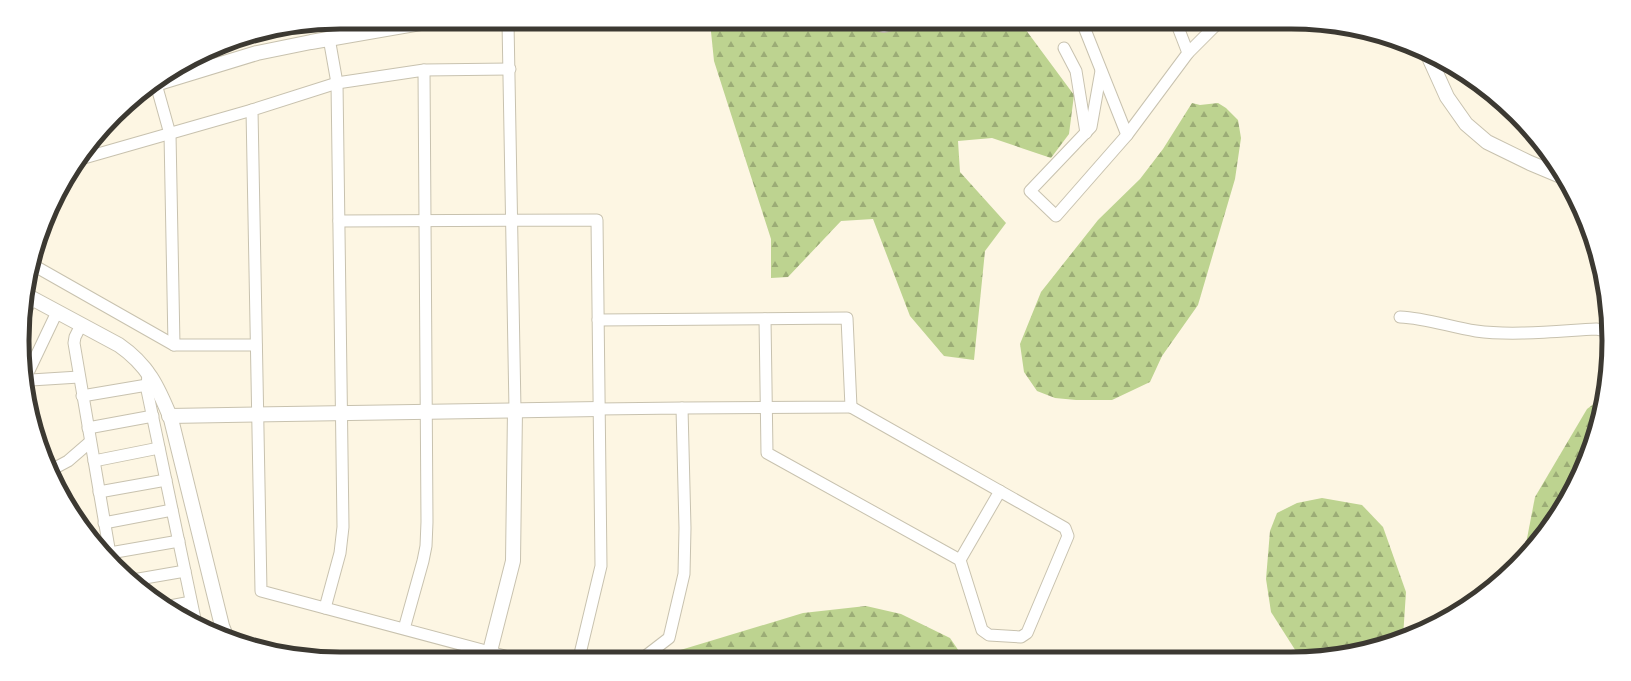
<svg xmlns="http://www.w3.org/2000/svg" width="1631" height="681" font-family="'Open Sans',sans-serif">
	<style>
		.forest { fill: url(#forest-firs) }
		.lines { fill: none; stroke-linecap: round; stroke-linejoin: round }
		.minor-casing { stroke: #c8c2af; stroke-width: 13 }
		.tertiary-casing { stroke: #c8c2af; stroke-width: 16 }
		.minor { stroke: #fff; stroke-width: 11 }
		.tertiary { stroke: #fff; stroke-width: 14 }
		.rim { fill: none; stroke: #3c3932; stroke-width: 5 }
	</style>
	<defs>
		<pattern id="forest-firs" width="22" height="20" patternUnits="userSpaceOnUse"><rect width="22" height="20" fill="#bdd390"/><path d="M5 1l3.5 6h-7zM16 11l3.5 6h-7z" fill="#9bac76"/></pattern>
	</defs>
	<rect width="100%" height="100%" fill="#fdf6e3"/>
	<g class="forest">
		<polygon points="341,22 378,22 283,36 277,33"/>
		<polygon points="710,22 1020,22 1074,95 1069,134 1051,158 992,138 958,141 960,172 1006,223 985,251 974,360 944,356 910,316 873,219 841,221 788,277 771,278 771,239 714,61"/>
		<polygon points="1192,103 1200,105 1218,103 1226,108 1238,120 1241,138 1235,179 1198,305 1162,356 1150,382 1112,400 1076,400 1055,398 1037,391 1024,372 1020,344 1041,292 1098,220 1140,179 1163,149"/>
		<polygon points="1603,397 1592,443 1555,518 1524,554 1535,497 1587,409"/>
		<polygon points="1322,498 1362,505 1383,527 1406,592 1403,637 1332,656 1299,656 1271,612 1266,579 1270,531 1277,513 1297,503"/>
		<polygon points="866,606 901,614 950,638 963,657 654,658 803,613"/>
	</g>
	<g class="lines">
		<defs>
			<g id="minor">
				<polyline points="508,22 515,410"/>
				<polyline points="1082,22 1127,135 1188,53 1176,22"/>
				<polyline points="1084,27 1097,22"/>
				<polyline points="1064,48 1076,71 1086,133"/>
				<polyline points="1188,53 1215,26 1213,22"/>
				<polyline points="424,70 510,69"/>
				<polyline points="1101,71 1091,127 1030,191 1056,216 1127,135"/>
				<polyline points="156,84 170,134 174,345"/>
				<polyline points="84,158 252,110"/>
				<polyline points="339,221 597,220 601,566 579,658"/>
				<polyline points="33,265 174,345 256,345"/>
				<polyline points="25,312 32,299"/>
				<path d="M1400,317C1426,318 1450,327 1476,331C1512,336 1558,331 1596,329L1608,331"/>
				<polyline points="765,319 767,453 960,560 982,630 989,635 1021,637 1027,633 1068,536 1065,528 851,407"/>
				<polyline points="598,320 847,318 851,407 682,408"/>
				<polyline points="81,325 75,337 74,343 111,560"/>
				<polyline points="148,371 147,390 195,619"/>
				<polyline points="27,375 57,312"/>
				<polyline points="27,378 31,380 79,377"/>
				<polyline points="82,396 147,385"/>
				<polyline points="599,409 682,408 685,528 684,574 669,638 643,658"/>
				<polyline points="88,428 153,416"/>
				<polyline points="94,461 159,448"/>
				<polyline points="53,469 68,461 90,442"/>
				<polyline points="99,492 166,480"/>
				<polyline points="104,523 172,510"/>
				<polyline points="110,553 179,541"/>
				<polyline points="960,560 1000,491"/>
				<polyline points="133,580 185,571"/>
				<polyline points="170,606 191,602"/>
				<polyline points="325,608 340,553 343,527 337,83 329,38"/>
				<polyline points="404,629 423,561 426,546 427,522 424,70 337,83 252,110 261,591 516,659"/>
			</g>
			<g id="tertiary">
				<polyline points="874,22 884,25 897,22"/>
				<polyline points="1428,55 1447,97 1466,124 1487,142 1530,163 1561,176"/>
				<polyline points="152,85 257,53 311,42 426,22"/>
				<path d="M26,295L119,345C148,365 158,387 171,419L222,626L226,636"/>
				<polyline points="169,416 599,409"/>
				<polyline points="488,659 513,561 515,410"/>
			</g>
		</defs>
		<use href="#minor" class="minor-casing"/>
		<use href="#tertiary" class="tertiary-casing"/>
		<use href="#minor" class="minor"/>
		<use href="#tertiary" class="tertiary"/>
	</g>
	<path d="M0 0H1631V681H0ZM340 29H1291A311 311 0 0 1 1602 340V341A311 311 0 0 1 1291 652H340A311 311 0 0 1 29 341V340A311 311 0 0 1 340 29Z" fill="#fff" fill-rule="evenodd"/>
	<path class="rim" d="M340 29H1291A311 311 0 0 1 1602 340V341A311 311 0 0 1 1291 652H340A311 311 0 0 1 29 341V340A311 311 0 0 1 340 29Z"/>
</svg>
